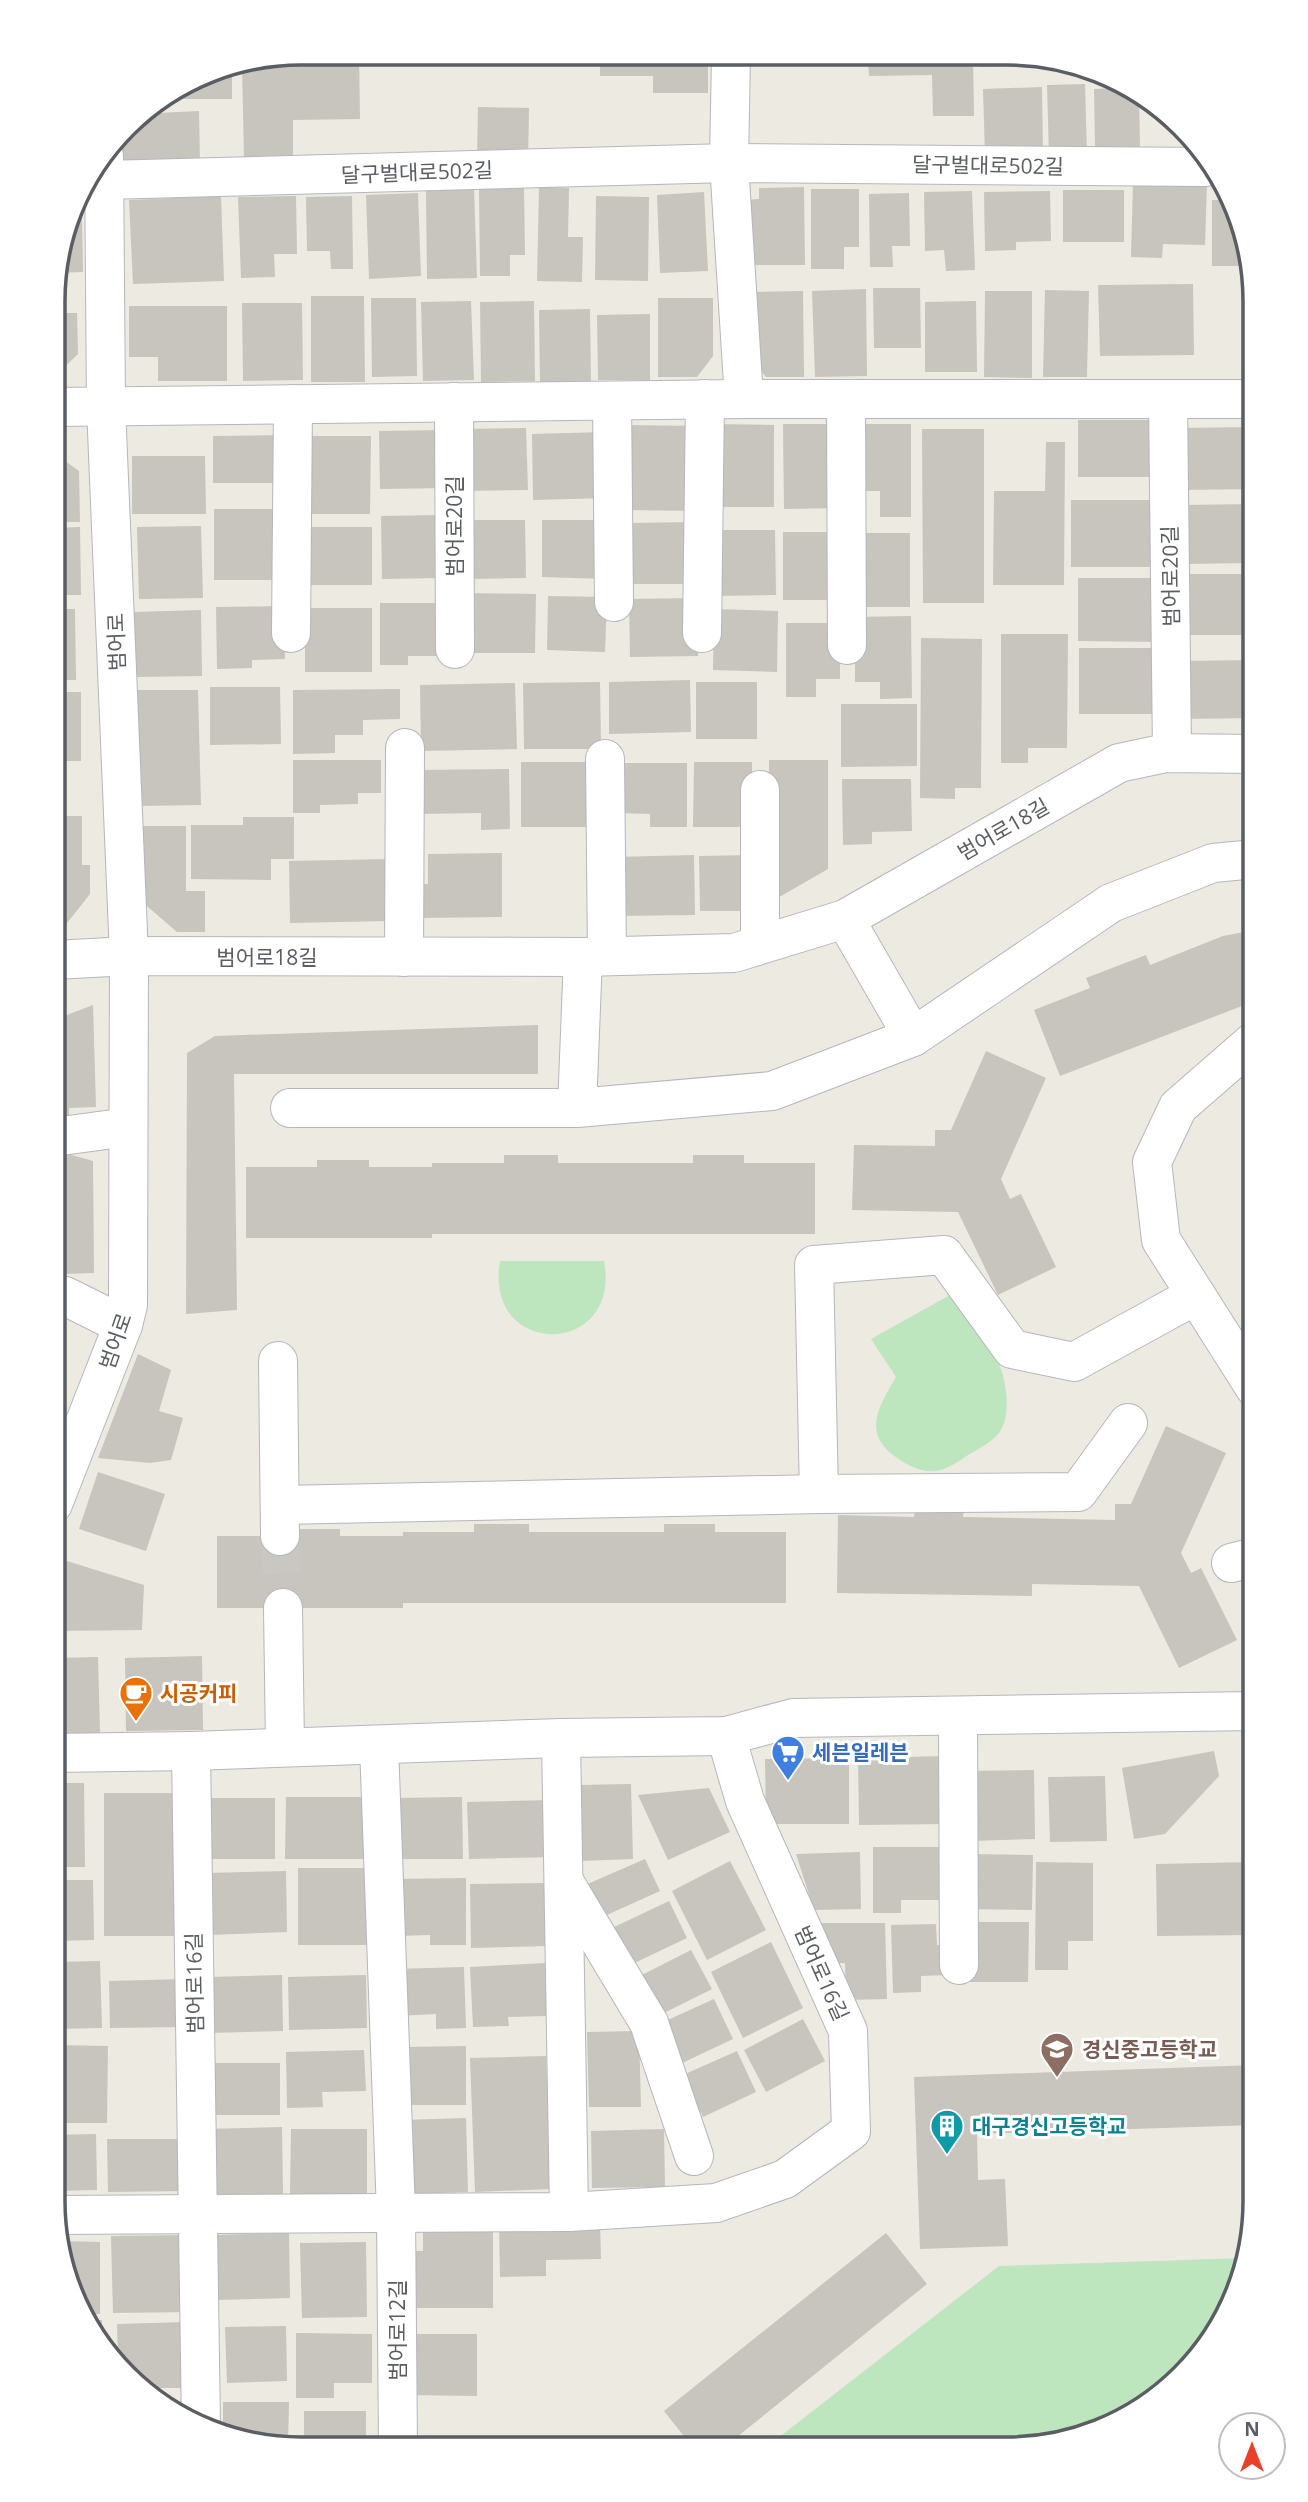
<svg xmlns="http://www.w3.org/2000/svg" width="1308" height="2502" font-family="'Open Sans','Noto Sans KR',sans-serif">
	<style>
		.green { fill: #bde5be }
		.building { fill: #c8c4be }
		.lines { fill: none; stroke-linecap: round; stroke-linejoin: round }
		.minor-tunnel { stroke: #c8c7c1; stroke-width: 38; stroke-dasharray: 38 19; stroke-linecap: butt }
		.minor-casing { stroke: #b4b7bc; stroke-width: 40 }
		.minor { stroke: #fff; stroke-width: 38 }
		.labels { text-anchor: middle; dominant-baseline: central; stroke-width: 6; stroke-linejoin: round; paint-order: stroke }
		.street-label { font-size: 21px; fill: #5a5d62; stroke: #fff }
		.food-label { font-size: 21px; font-weight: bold; fill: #c56008; stroke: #fff; text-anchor: start }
		.shop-label { font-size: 21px; font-weight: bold; fill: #366cbe; stroke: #fff; text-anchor: start }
		.education-label { font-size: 21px; font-weight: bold; fill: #785e54; stroke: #fff; text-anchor: start }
		.culture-label { font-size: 21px; font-weight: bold; fill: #0d838f; stroke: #fff; text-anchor: start }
		.rim { fill: none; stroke: #5a5d62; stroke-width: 3.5 }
	</style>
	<rect width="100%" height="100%" fill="#edeae1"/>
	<g class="green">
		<path d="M500,1261H604C622,1358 483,1359 500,1261Z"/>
		<path d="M950,1295C964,1313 981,1331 993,1351C1005,1371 1014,1413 999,1433C991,1443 978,1449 968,1455C956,1463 944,1472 929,1471C920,1471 907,1465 899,1459C862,1435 877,1409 896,1377L871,1339Z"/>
		<polygon points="1246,2258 1237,2296 1204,2353 1146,2407 1087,2436 1008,2449 764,2449 999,2266"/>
	</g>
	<g class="building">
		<polygon points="300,52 359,53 360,119 293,120 293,158 244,159 242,64"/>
		<polygon points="600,54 708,55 708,93 653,93 653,76 600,76"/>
		<polygon points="868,56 973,57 974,116 933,116 932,75 869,76"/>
		<polygon points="978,57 1056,57 1072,65 979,67"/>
		<polygon points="232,66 232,99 161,99 206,71"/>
		<polygon points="1085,84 1087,156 1049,156 1047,85"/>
		<polygon points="1042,87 1043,155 985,156 983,89"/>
		<polygon points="1118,88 1139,98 1140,147 1095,148 1094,89"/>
		<polygon points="478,107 529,108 528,160 477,159"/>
		<polygon points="199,111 200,165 122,167 122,134 137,114"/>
		<polygon points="1133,181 1207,183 1205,245 1163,244 1162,258 1131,257"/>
		<polygon points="539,187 569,188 568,237 583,237 582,282 537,281"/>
		<polygon points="804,187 805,265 745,265 745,200 759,199 759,188"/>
		<polygon points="474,188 477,278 427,279 426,189"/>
		<polygon points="524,188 525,255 510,255 510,276 480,276 479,189"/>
		<polygon points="811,189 859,189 859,247 844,247 844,269 811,269"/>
		<rect x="1063" y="190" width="61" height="52"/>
		<polygon points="972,191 975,270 946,271 944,250 925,251 924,192"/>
		<polygon points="1050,191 1051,241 1016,242 1016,250 985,251 984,192"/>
		<polygon points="704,192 708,271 660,273 657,195"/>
		<polygon points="418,193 421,276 369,279 366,195"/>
		<polygon points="909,193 910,246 892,246 893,267 870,267 869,194"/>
		<polygon points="221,196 224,281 133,284 129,200"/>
		<polygon points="296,196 297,254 274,254 275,277 241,278 238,197"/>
		<polygon points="352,196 353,269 331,269 330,251 307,251 306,197"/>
		<polygon points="596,196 649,197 648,281 595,280"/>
		<polygon points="1212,200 1229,200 1242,221 1250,266 1212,266"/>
		<polygon points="82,217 83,272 55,273 70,218"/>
		<polygon points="1193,284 1194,355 1100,356 1098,285"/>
		<polygon points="873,288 920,288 921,348 874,348"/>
		<polygon points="866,289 867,376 815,377 812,291"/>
		<polygon points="1045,290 1089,291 1087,377 1043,377"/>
		<polygon points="803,291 804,377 766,377 749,357 749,292"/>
		<polygon points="985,291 1032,291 1032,378 984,377"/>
		<polygon points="311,296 364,296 365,382 311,382"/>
		<polygon points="371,298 416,298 417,376 372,377"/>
		<polygon points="658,298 713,298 713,356 697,377 658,377"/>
		<polygon points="471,301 474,380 423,381 421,302"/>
		<polygon points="534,301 535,381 481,382 480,302"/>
		<polygon points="976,301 977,372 925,372 925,302"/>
		<polygon points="242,303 302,303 303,380 243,381"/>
		<polygon points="129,306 227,306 227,381 158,381 158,357 129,357"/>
		<polygon points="590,309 591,383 540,383 539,310"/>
		<polygon points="55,313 77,313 78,354 54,377"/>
		<polygon points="650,314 650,380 598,380 597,315"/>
		<rect x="1078" y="420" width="81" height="57"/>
		<polygon points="712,424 774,425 774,507 712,507"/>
		<polygon points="783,424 839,424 840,508 784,509"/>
		<polygon points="856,424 911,424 911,517 880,517 880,491 856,491"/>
		<polygon points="624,425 699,426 698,511 624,510"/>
		<polygon points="1255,427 1255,489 1181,490 1180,428"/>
		<polygon points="526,428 528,490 463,491 462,429"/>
		<polygon points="922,429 984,429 984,603 923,603"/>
		<polygon points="446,430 447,488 380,489 379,431"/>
		<polygon points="604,432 606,498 533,500 532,434"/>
		<polygon points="286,435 286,483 213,483 213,436"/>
		<polygon points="304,436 371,436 370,514 304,514"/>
		<polygon points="1046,442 1065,442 1064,585 993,585 994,491 1045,491"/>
		<polygon points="54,453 79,471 80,522 54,522"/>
		<polygon points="132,456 205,456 206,514 132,514"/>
		<rect x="1071" y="500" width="93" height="67"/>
		<polygon points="1255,504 1255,563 1182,564 1182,505"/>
		<rect x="214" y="509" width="68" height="71"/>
		<polygon points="441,515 443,578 382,579 381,516"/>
		<polygon points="470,520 525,520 526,578 471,579"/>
		<polygon points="542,520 608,520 607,579 542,577"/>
		<polygon points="696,522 696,584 631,584 630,523"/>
		<polygon points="201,526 203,598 139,599 137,527"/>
		<polygon points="80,527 81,595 54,595 54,528"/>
		<polygon points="303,527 372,527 372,585 302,585"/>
		<polygon points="713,530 775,530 776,595 714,596"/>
		<polygon points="783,532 837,532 838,600 783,600"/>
		<rect x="856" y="533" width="54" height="74"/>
		<rect x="1181" y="574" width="74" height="61"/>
		<polygon points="1078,578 1164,578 1164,642 1078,641"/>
		<polygon points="466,593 536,594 535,653 466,653"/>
		<polygon points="548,596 607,597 605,652 547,650"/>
		<polygon points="697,598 698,656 630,657 629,599"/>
		<polygon points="380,603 449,603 449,656 408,656 408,665 380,665"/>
		<polygon points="284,606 285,659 252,660 252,668 217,669 216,607"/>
		<rect x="305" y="608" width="67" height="64"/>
		<polygon points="54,609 75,609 76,680 54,680"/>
		<polygon points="714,609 778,611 777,672 713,670"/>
		<polygon points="201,610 202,676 136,677 134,612"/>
		<polygon points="911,616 912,698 880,699 880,682 855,682 855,617"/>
		<polygon points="786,623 840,623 840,679 816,679 816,697 786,697"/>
		<polygon points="1001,634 1068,634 1067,748 1028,748 1028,763 1001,763"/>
		<polygon points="921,638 982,639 981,788 955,788 955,799 920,798"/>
		<polygon points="1079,648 1165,648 1166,714 1079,714"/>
		<polygon points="1255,660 1255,718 1180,719 1179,661"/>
		<polygon points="690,680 691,732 609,734 609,682"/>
		<polygon points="600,682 601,749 524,749 523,683"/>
		<rect x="696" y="682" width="61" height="57"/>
		<polygon points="515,683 517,749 421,751 420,685"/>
		<polygon points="210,687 280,687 281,744 210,745"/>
		<polygon points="400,689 400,719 363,720 363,735 335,735 335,753 293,754 293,690"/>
		<polygon points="135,690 198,690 201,805 137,806"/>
		<rect x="54" y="692" width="27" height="69"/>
		<polygon points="841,704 917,704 917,766 841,767"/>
		<polygon points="293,760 381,760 381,793 358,793 358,804 320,805 320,813 293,813"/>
		<polygon points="769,760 828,760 828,869 769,903"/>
		<rect x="521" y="762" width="73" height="65"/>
		<polygon points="694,762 752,762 752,827 693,827"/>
		<polygon points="619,763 687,763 687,827 650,827 650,814 619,813"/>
		<polygon points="509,769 510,829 481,830 481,813 418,814 418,770"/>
		<polygon points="842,779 911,779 912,831 872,832 872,844 843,845"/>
		<polygon points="54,816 82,816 82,865 90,865 90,894 60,932 54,932"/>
		<polygon points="243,817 294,817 294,859 271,859 271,880 191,879 191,825 243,825"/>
		<polygon points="133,826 186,826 186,891 205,891 205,932 177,932 133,894"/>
		<polygon points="502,853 502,917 418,918 417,884 428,884 428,854"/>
		<polygon points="694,855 695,915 615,916 614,857"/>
		<polygon points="755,855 755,911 700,911 699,856"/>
		<polygon points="389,859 390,921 290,923 289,861"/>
		<polygon points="1255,930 1255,1001 1060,1076 1034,1010 1090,988 1086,978 1146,955 1150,965 1223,936"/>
		<polygon points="93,1005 96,1107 69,1108 69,1115 54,1116 54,1020"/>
		<polygon points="538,1025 538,1074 234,1074 237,1310 186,1314 187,1053 215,1036"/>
		<polygon points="986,1051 1046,1078 1001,1179 1010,1199 1021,1194 1056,1267 998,1295 958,1212 852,1210 854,1145 935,1146 935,1130 951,1130"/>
		<polygon points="54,1150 93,1161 94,1273 63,1274 63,1233 54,1233"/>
		<polygon points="504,1155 558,1155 558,1163 693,1163 693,1155 744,1155 744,1163 815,1163 815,1234 432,1234 432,1238 246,1238 246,1167 317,1167 317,1160 369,1160 369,1167 432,1167 432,1163 504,1163"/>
		<polygon points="138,1354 171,1370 159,1411 183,1418 171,1460 150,1463 98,1458"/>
		<polygon points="1166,1426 1226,1453 1181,1553 1191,1573 1201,1568 1237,1640 1179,1668 1139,1586 1032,1584 1032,1596 837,1593 838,1515 914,1517 915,1509 964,1509 963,1517 1115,1520 1115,1504 1131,1504"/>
		<polygon points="98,1472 165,1494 146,1551 79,1529"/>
		<polygon points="474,1524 529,1524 529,1532 664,1532 664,1524 715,1524 715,1532 786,1532 786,1603 403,1603 403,1608 217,1608 217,1536 287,1536 287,1529 340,1529 340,1536 403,1536 403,1532 474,1532"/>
		<polygon points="67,1561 144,1585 142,1630 53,1631 53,1594"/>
		<polygon points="202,1656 203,1730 126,1731 125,1658"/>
		<polygon points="98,1657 100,1733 53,1735 53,1658"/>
		<polygon points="1214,1751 1219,1776 1165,1834 1134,1839 1122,1768"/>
		<polygon points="947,1756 948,1824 859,1825 858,1758"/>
		<polygon points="849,1758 849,1824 766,1824 765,1759"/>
		<polygon points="1034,1770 1035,1839 970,1841 969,1771"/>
		<polygon points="1105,1776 1107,1841 1050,1842 1048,1777"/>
		<polygon points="53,1783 84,1783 85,1867 53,1867"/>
		<polygon points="631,1784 633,1859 579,1861 577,1785"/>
		<polygon points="709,1788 730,1832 668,1860 638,1795"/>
		<rect x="104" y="1793" width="79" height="143"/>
		<polygon points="286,1797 363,1797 363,1859 285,1859"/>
		<polygon points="462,1797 463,1859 393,1859 393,1798"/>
		<rect x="203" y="1798" width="72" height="61"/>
		<polygon points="552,1800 553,1857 469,1859 467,1802"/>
		<polygon points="873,1847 951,1847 951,1900 901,1900 901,1913 873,1913"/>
		<polygon points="860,1852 861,1909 814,1910 796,1854"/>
		<polygon points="965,1854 1033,1855 1032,1910 964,1909"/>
		<polygon points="645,1859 660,1891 598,1919 583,1886"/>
		<polygon points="730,1861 766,1930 707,1960 672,1891"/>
		<polygon points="1036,1862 1093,1863 1093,1941 1068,1941 1068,1970 1035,1970"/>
		<polygon points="1255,1862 1255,1935 1157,1936 1156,1864"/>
		<rect x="298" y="1868" width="69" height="77"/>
		<polygon points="286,1871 287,1932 209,1935 206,1873"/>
		<polygon points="466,1878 466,1945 430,1945 430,1935 396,1936 395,1879"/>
		<polygon points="53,1880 93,1880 94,1940 53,1941"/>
		<polygon points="550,1883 551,1946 471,1948 470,1884"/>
		<polygon points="669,1901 687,1938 626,1967 608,1930"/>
		<polygon points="969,1922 1029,1922 1028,1982 969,1982"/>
		<polygon points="816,1923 885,1923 887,1999 846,2000 845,1963 827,1964"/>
		<polygon points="936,1924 937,1945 946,1945 947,1975 921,1976 921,1992 893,1993 891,1925"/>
		<polygon points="771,1942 803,2008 743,2038 711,1972"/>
		<polygon points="691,1950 712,1989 656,2017 636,1978"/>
		<polygon points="100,1961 102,2028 53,2029 53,1962"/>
		<polygon points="545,1963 547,2016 508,2017 509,2026 473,2027 470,1967"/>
		<polygon points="464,1967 466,2028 436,2029 436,2014 397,2016 396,1969"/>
		<polygon points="282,1975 283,2031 209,2033 208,1977"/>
		<polygon points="366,1975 367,2028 289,2030 288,1977"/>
		<polygon points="183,1979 184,2027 110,2028 109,1981"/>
		<polygon points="714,1999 733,2039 678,2065 659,2024"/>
		<polygon points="803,2019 825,2061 766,2092 744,2050"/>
		<polygon points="639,2031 641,2107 589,2107 587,2032"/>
		<polygon points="53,2045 108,2046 107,2123 53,2123"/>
		<polygon points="466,2046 466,2105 400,2105 408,2047"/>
		<polygon points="364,2050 366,2091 322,2092 323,2107 287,2108 286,2052"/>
		<polygon points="737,2051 756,2092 703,2117 683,2075"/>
		<polygon points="546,2056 551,2189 475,2192 470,2058"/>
		<rect x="206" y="2063" width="74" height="52"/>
		<polygon points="1255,2065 1255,2125 977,2134 978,2180 1005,2179 1008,2246 920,2249 914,2077"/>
		<polygon points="466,2118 468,2192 412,2194 400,2120"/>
		<polygon points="282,2127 283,2194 206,2196 205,2129"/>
		<polygon points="291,2129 367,2129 367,2195 290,2194"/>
		<polygon points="664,2129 665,2187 592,2188 591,2131"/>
		<polygon points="96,2134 97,2190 53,2191 53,2135"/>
		<polygon points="107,2139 186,2139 187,2191 108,2192"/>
		<polygon points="600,2223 601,2259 546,2260 546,2276 500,2277 499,2224"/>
		<polygon points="423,2228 493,2228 493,2308 404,2308 404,2251 423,2251"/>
		<polygon points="289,2233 290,2298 215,2300 213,2235"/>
		<polygon points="886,2233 927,2284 722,2449 694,2449 664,2411"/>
		<polygon points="190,2235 191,2312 113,2313 111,2236"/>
		<polygon points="59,2241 100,2242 100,2314 87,2314 66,2281"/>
		<polygon points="366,2242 367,2317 302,2318 300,2243"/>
		<polygon points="92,2320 102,2320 102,2336"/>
		<polygon points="186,2322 188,2388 137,2388 118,2359 117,2324"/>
		<polygon points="286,2326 287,2381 227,2383 225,2327"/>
		<polygon points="296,2333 372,2334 372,2383 334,2383 334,2398 296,2398"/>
		<polygon points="404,2334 477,2334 477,2396 404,2395"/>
		<polygon points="187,2401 187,2421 158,2402"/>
		<polygon points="223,2402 289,2402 288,2447 268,2447 223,2434"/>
		<polygon points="304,2411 366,2411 366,2437 356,2437 356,2448 304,2447"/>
		<polygon points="594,2437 598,2448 564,2448"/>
		<polygon points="479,2442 479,2448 410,2448 410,2445"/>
	</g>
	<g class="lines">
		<polyline class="minor-tunnel" points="280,1536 283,1608"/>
		<defs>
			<g id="minor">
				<polyline points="731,55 729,163 744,399"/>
				<polyline points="105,180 729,163 1206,167"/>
				<polyline points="846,399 847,645"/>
				<polyline points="1168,399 1172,753"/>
				<polyline points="612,401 614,602"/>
				<polyline points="454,402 455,649"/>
				<polyline points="54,407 744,399 1255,399"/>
				<polyline points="291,633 293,404"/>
				<polyline points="702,633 705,399"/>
				<polyline points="605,759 607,956"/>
				<polyline points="760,790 760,944"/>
				<polyline points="845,919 913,1037 1111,903 1213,863 1255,859"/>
				<polyline points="404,957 405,748"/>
				<polyline points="54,960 129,956 583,957 734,953 845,919 1119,763 1166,753 1255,754"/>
				<polyline points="290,1108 577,1108 772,1091 913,1037"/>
				<polyline points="577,1108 583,957"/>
				<polyline points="54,1137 128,1127"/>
				<polyline points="53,1294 65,1296 123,1325"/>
				<polyline points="278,1361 280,1536"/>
				<polyline points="1255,1388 1161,1240 1152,1162 1178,1107 1255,1040"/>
				<polyline points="1128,1423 1078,1492 819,1494 814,1265 944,1255 1012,1349 1074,1362 1196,1295"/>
				<polyline points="53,1504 123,1325 128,1305 129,956 106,407 104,156"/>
				<polyline points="280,1505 819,1494"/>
				<polyline points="1231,1563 1255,1557"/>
				<polyline points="283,1608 285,1746"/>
				<polyline points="958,1716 959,1965"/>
				<polyline points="561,1738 569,2212"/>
				<polyline points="379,1745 396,2213 398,2448"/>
				<polyline points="191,1751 201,2427"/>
				<polyline points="53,1753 191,1751 561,1738 726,1736 793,1718 1255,1711"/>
				<polyline points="565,1883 649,2023 694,2156"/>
				<polyline points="55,2215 569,2212 716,2203 785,2179 851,2131 848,2031 745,1801 726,1736"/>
			</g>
		</defs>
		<use href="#minor" class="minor-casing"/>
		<use href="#minor" class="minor"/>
	</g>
	<defs>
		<symbol id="cafe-pin" viewBox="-11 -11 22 30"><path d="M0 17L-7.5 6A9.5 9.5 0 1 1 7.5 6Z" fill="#e8710a" stroke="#fff"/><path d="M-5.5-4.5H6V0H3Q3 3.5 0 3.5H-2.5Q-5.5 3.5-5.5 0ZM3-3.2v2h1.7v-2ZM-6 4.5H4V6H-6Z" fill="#fff"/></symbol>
		<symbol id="supermarket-pin" viewBox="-11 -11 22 30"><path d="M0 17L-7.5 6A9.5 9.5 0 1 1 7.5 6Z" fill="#3f7fe0" stroke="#fff"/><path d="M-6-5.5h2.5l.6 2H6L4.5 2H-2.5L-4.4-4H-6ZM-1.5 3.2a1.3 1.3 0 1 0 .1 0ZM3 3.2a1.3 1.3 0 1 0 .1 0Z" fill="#fff"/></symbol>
		<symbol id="school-pin" viewBox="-11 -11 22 30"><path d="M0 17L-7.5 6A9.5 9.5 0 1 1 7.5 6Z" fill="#8d6e63" stroke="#fff"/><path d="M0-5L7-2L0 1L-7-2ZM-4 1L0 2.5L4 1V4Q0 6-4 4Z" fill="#fff"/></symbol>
		<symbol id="building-pin" viewBox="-11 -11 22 30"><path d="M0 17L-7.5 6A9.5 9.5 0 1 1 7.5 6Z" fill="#0f9aa8" stroke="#fff"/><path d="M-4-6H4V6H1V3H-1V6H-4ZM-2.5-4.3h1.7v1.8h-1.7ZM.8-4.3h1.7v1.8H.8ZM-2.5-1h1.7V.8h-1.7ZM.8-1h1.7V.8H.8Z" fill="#fff"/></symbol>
	</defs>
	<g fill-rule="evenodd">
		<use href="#cafe-pin" x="117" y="1674" width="38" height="52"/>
		<use href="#supermarket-pin" x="769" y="1733" width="38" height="52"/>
		<use href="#school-pin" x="1038" y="2030" width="38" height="52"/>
		<use href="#building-pin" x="928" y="2107" width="38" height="52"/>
	</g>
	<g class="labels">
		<g class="street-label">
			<text transform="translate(988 165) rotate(1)">달구벌대로502길</text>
			<text transform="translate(417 172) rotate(-2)">달구벌대로502길</text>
			<text transform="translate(454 526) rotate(-90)">범어로20길</text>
			<text transform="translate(1170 576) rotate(-91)">범어로20길</text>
			<text transform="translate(116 642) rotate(-92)">범어로</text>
			<text transform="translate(1003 829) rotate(-30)">범어로18길</text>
			<text x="267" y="957">범어로18길</text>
			<text transform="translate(115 1341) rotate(-71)">범어로</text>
			<text transform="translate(822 1973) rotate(66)">범어로16길</text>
			<text transform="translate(194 1983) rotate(-91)">범어로16길</text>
			<text transform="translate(397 2330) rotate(-90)">범어로12길</text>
		</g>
		<g class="food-label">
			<text x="160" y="1693">시공커피</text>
		</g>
		<g class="shop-label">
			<text x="812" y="1752">세븐일레븐</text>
		</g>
		<g class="education-label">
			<text x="1082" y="2049">경신중고등학교</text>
		</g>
		<g class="culture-label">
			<text x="972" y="2126">대구경신고등학교</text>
		</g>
	</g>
	<path d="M0 0H1308V2502H0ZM301 65H1007A236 236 0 0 1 1243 301V2201A236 236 0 0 1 1007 2437H301A236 236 0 0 1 65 2201V301A236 236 0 0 1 301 65Z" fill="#fff" fill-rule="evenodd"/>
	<path class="rim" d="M301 65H1007A236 236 0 0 1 1243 301V2201A236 236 0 0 1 1007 2437H301A236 236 0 0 1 65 2201V301A236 236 0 0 1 301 65Z"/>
	<g transform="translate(1252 2446)"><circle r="33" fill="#ffffff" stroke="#bdbec0" stroke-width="2"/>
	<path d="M0-5L12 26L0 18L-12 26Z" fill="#e8402b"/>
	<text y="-10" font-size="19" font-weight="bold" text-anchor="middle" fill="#5a5d62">N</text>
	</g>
</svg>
